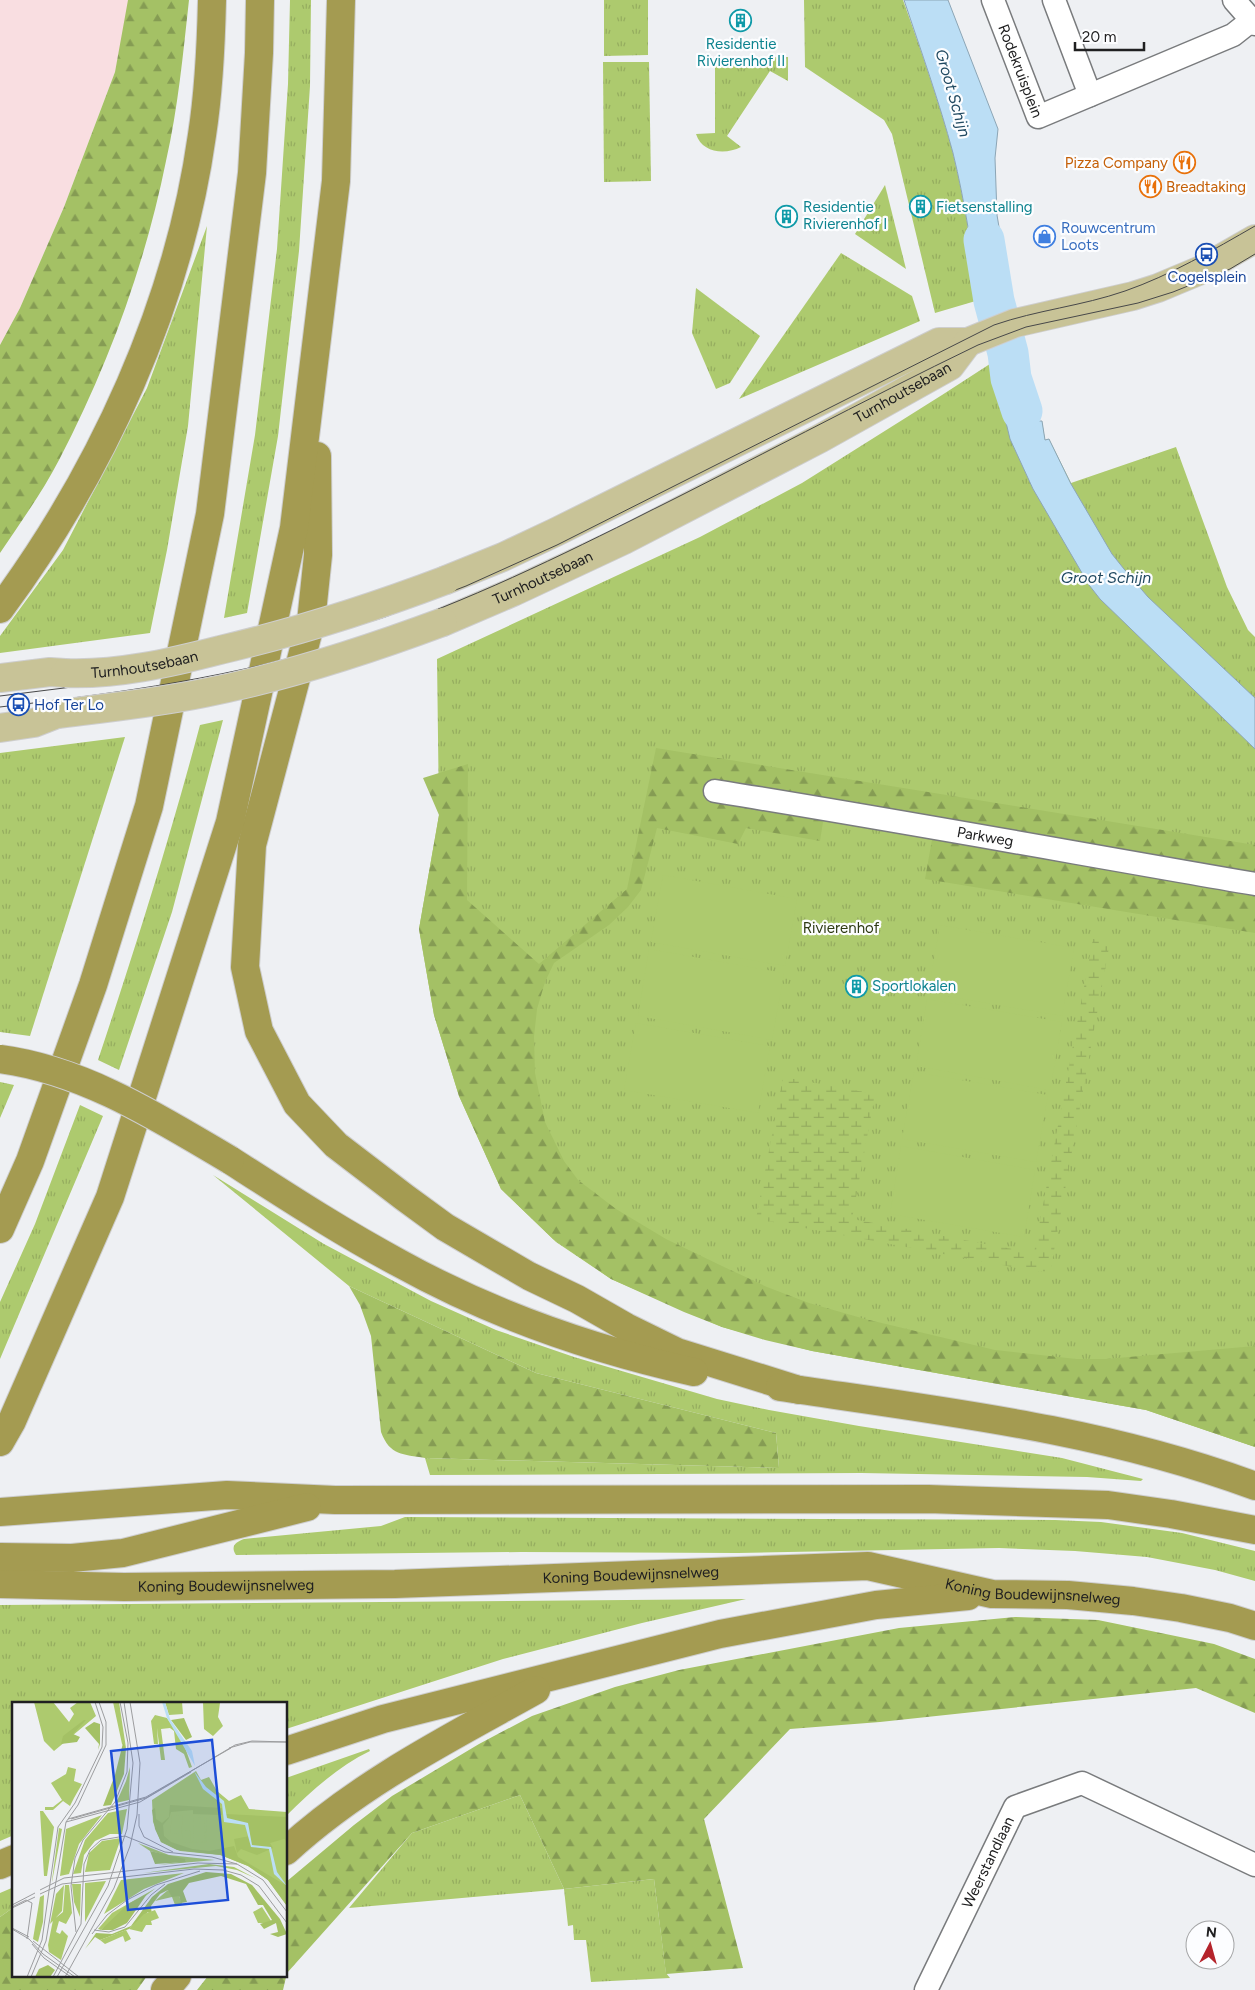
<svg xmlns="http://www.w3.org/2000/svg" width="1255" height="1990" font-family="Figtree,sans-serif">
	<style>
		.commercial { fill: #f9dee1 }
		.grass { fill: url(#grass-tufts) }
		.forest { fill: url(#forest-firs) }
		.wetland { fill: url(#wetland-marsh) }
		.garden { fill: #adca6e }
		.water { fill: #bbdef5; stroke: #8ca5b5 }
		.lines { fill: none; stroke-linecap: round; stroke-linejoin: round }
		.river { stroke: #bbdef5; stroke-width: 41 }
		.minor-casing { stroke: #797b7d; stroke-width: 25 }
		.major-casing { stroke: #cecece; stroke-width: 30 }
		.highway-casing { stroke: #cecece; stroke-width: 30 }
		.minor { stroke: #fff; stroke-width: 22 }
		.major { stroke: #c8c397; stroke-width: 28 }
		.highway { stroke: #a49b51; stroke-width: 28 }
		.tram { stroke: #474849; stroke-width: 1 }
		.major-bridge-casing { stroke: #cecece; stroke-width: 30; stroke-linecap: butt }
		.highway-bridge-casing { stroke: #cecece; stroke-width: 30; stroke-linecap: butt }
		.major-bridge { stroke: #c8c397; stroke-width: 28 }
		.highway-bridge { stroke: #a49b51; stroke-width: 28 }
		.labels { text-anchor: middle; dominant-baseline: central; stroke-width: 4.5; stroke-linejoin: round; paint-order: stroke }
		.culture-label { font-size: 15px; fill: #0d838f; stroke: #fcfdff; text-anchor: start }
		.street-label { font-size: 15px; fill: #202021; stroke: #fcfdff }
		.food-label { font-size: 15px; fill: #c56008; stroke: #fcfdff; text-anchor: end }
		.shop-label { font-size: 15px; fill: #366cbe; stroke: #fcfdff; text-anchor: start }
		.transit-label { font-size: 15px; fill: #164399; stroke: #fcfdff }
		.park-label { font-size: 15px; fill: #2e3a13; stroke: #fcfdff }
		.water-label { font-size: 16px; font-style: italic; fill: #214a62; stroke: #fcfdff }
		.inset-road { fill: none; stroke: #9c9d9f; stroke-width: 1 }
		.view { fill: #1d4ed8; fill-opacity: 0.15; stroke: #1d4ed8; stroke-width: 2.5 }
		.inset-edge { fill: none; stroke: #202021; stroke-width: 2.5 }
	</style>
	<defs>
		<pattern id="grass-tufts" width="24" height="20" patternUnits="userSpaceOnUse" patternTransform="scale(1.25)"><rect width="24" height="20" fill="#adca6e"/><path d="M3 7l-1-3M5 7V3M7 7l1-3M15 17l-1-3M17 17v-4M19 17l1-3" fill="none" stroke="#95ad5f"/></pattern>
		<pattern id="forest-firs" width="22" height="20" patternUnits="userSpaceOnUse" patternTransform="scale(1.25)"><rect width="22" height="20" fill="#a4c165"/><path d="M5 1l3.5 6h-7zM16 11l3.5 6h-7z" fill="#859c53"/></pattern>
		<pattern id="wetland-marsh" width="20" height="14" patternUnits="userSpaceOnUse" patternTransform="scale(1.25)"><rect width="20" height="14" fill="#adca6e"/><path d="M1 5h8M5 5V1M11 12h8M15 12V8" fill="none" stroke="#95ad5f"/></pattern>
	</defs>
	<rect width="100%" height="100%" fill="#eef0f3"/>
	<polygon class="commercial" points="0,0 130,0 115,72 64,207 20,308 0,345"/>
	<g class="grass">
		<polygon points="290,0 311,0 310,86 299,251 278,436 247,613 224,618 255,435 277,249 288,84"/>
		<polygon points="604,0 648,0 648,55 604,56"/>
		<path d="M804,0H903C921,51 939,101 953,153C965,202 972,251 979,300L935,313L892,134L884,120L805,67Z"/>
		<path d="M788,57V81L770,71L727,136L741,147C725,155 702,153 696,134L715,133V59Z"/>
		<polygon points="603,62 649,62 651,181 604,182"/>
		<polygon points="885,185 906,269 855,234"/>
		<polygon points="207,226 188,426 167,550 150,633 0,653 0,636 63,550 147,388"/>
		<polygon points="841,253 912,296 920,321 739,399"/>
		<polygon points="696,288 760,336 730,383 716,389 692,333"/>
		<polygon points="1023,353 1035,414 1037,414 1038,421 1042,421 1045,440 1049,439 1071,483 1176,447 1227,587 1248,630 1255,637 1255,1447 1146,1410 812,1351 722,1327 611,1279 556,1242 501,1189 459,1096 434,1015 419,929 439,815 437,659 700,537 802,483 942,395 996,360"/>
		<path d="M223,720L172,912L119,1070L98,1060C135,949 170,838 200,725Z"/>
		<polygon points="125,737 30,1036 0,1032 0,753"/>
		<polygon points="0,1082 14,1085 0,1118"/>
		<polygon points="80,1105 103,1116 0,1359 0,1302 35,1224"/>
		<polygon points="213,1175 324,1244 431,1301 496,1330 574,1357 717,1399 769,1410 859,1426 1062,1458 1143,1479 1141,1481 1087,1477 861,1473 430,1475 425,1458 779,1468 776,1433 536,1373 349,1286"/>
		<path d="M405,1517L1055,1520L1101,1522L1182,1533L1255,1551V1581L1215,1570L1147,1557L1075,1551L999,1548L738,1553L521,1552L236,1555C230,1546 236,1542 244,1539L381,1526Z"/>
		<polygon points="746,1599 642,1623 503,1659 286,1729 286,1704 14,1704 14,1835 0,1841 0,1605"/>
		<path d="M369,1749L370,1751C339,1766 311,1791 286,1816V1778Z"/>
		<polygon points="520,1795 564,1889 654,1879 666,1973 670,1978 591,1982 586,1940 574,1940 573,1925 568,1926 564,1889 349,1908 412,1833"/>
		<polygon points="14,1887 14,1907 0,1917 0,1893"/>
	</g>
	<g class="forest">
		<path d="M128,0H189C183,54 178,108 166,161C145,265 108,366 59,460C42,493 20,523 0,553V345L20,308L64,207L115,72Z"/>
		<polygon points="656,748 1255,845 1255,933 925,879 933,834 824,816 820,841 746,828 738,844 657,828 641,890 628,907 609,925 554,963 545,982 537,1009 534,1037 535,1073 545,1122 564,1161 578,1180 616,1209 666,1239 722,1266 767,1287 809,1303 865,1319 995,1350 1076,1359 1106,1359 1255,1346 1255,1447 1146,1410 812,1351 765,1340 722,1327 684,1312 611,1279 553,1239 501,1189 459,1096 434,1015 419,929 439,815 423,778 468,764 467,900 539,964 627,889"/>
		<path d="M349,1286L536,1373L776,1433L779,1468L425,1458C403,1454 390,1456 381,1432L371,1336L360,1305Z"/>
		<polygon points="1015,1617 1098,1620 1214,1644 1255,1659 1255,1713 1196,1688 880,1722 790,1729 704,1819 743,1968 666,1974 654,1879 564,1889 520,1795 412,1833 287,1973 283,1990 197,1990 208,1976 286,1976 286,1882 354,1825 392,1796 479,1744 532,1716 615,1687 679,1670 899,1628"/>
		<polygon points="14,1907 14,1976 147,1976 137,1990 0,1990 0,1917"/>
	</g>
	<polygon class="wetland" points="1093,939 1110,942 1051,1267 1040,1272 756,1219 783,1077 875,1094 852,1219 1034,1253"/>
	<g class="garden">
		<polygon points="663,875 797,899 785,966 651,942"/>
		<polygon points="940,925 1074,948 1062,1016 928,993"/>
		<polygon points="649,949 784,973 772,1040 638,1016"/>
		<polygon points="927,999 1062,1022 1050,1090 916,1066"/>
		<polygon points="636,1023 770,1046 758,1113 624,1090"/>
		<polygon points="914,1072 1048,1095 1036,1162 902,1139"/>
		<polygon points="901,1146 1035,1170 1024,1237 890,1214"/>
	</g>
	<g class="water">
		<path d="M904,0H948L998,129L995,158L997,215L1010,293L979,300C972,251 965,202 953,153C939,101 921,51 904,0Z"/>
		<polygon points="1023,353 1033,407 1038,421 1042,421 1045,440 1049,439 1071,484 1112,554 1124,569 1148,597 1255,698 1255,749 1100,599 1089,585 1033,489 1010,439 1002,406 996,360"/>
	</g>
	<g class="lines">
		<polyline class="river" points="984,240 994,301 1008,353 1011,378 1022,411"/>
		<defs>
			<g id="minor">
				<path id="s1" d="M993,0L1038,117L1233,35L1252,20"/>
				<polyline points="1054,0 1090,95"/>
				<polyline points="1234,0 1255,24"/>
				<path id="s2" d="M715,791C896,820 1075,853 1255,884"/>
				<path id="s3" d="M926,1990L1015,1807L1082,1783L1255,1865"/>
			</g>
			<g id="major">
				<polyline points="446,580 503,557 556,532 939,342 968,342 1015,323 1133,296 1158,288 1201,270 1255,239"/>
				<path id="s4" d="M443,622L513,592L624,540L821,438L950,366L968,342"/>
				<polyline points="0,678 50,672 65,673"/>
				<polyline points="0,728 34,723 57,714"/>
			</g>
			<g id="highway">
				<polyline points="317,456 318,555 311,622 252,845 245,967 259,1031 297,1104 336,1145 404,1197 445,1227 529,1276 577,1299 626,1327 677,1352 799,1390"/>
				<path d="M0,609C102,471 178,306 202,135C209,90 211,45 212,0"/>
				<path d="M230,1160C286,1196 341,1232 399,1263C491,1314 591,1349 694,1372"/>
				<polyline points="0,1229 30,1161 93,985 149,806 210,514 252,173 259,53 260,0"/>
				<path d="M780,1387C941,1411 1102,1429 1255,1486"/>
				<polyline points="0,1442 12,1421 110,1197 230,822 294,528 336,181 341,0"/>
				<polyline points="0,1512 227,1495 335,1500 928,1499 1108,1505 1171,1514 1255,1530"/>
				<polyline points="0,1557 72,1558 123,1553 307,1507"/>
				<path id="s5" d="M0,1584L124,1587L395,1584L868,1566L992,1594L1068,1595L1133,1601L1181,1608L1230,1618L1255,1626"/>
				<polyline points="286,1751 383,1719 720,1634 876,1605 968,1596"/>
				<path d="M286,1851C360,1783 450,1738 536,1690"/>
				<polyline points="0,1865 14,1859"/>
				<polyline points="165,1990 177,1976"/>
			</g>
		</defs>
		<use href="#minor" class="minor-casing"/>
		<use href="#major" class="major-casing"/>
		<use href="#highway" class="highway-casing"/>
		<use href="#minor" class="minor"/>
		<use href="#major" class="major"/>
		<use href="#highway" class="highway"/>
		<g class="tram">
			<path d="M0,696L136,679L197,668L295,645L385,617L466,586L557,545L994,325C1037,310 1082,306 1125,291C1171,275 1213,250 1255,226"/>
			<path d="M0,707C119,693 238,677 352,640C450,609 542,565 634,519C749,462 862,401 978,345L1026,327L1138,303L1173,292L1230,269L1255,254"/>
		</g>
		<defs>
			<g id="major-bridge">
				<path id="s6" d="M65,673C117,675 170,663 220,650C297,632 372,608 446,580"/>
				<path d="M57,714C106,708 155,703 204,693C286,677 365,651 443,622"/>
			</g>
			<path id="highway-bridge" d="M0,1059C84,1070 159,1118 230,1160"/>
		</defs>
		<use href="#major-bridge" class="major-bridge-casing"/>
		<use href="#highway-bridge" class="highway-bridge-casing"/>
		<use href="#major-bridge" class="major-bridge"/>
		<use href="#highway-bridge" class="highway-bridge"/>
	</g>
	<defs>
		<symbol id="building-ring" viewBox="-11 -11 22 22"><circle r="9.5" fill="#fcfdff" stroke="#0f9aa8" stroke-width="1.5"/><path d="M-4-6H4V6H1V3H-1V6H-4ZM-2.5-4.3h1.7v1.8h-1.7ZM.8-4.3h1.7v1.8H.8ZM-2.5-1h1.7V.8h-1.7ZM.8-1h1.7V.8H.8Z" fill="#0f9aa8"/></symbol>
		<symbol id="restaurant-ring" viewBox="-11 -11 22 22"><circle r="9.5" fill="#fcfdff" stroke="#e8710a" stroke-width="1.5"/><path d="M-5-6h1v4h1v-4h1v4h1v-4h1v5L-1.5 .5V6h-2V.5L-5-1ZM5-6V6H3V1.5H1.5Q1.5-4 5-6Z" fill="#e8710a"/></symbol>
		<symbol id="shop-ring" viewBox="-11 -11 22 22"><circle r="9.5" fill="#fcfdff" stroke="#3f7fe0" stroke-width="1.5"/><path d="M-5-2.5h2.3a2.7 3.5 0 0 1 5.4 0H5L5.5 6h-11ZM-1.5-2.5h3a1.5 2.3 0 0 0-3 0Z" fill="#3f7fe0"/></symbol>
		<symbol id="bus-ring" viewBox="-11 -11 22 22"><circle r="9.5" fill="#fcfdff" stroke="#1a4fb4" stroke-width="1.5"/><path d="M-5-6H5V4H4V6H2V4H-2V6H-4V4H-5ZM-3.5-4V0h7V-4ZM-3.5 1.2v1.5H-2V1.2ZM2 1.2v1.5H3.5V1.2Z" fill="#1a4fb4"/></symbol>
	</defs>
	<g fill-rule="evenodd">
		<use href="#building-ring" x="728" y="8" width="25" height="25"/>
		<use href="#restaurant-ring" x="1172" y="150" width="25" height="25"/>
		<use href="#restaurant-ring" x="1138" y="174" width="25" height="25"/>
		<use href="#building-ring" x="908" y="194" width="25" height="25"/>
		<use href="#building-ring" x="774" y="204" width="25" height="25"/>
		<use href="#shop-ring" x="1032" y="224" width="25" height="25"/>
		<use href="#bus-ring" x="1194" y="242" width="25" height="25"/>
		<use href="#bus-ring" x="6" y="692" width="25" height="25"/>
		<use href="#building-ring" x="844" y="974" width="25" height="25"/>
	</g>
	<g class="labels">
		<g class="culture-label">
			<text x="741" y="44" text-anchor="middle">Residentie<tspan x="741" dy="17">Rivierenhof II</tspan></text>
			<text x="803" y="207">Residentie<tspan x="803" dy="17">Rivierenhof I</tspan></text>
			<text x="936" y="207">Fietsenstalling</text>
			<text x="872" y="986">Sportlokalen</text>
		</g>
		<g class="street-label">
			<text stroke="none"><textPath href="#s1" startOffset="76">Rodekruisplein</textPath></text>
			<text stroke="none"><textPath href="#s4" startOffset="514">Turnhoutsebaan</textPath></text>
			<text stroke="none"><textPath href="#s4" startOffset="109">Turnhoutsebaan</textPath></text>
			<text stroke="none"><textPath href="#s6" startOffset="80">Turnhoutsebaan</textPath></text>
			<text stroke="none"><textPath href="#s2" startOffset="274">Parkweg</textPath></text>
			<text stroke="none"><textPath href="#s5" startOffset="631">Koning Boudewijnsnelweg</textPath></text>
			<text stroke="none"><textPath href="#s5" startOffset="226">Koning Boudewijnsnelweg</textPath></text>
			<text stroke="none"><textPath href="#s5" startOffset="1036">Koning Boudewijnsnelweg</textPath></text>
			<text stroke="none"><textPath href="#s3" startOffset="142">Weerstandlaan</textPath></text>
		</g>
		<g class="food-label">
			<text x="1168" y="163">Pizza Company</text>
			<text x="1166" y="187" text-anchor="start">Breadtaking</text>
		</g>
		<g class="shop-label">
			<text x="1061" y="228">Rouwcentrum<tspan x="1061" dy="17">Loots</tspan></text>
		</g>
		<g class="transit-label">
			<text x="1207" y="277">Cogelsplein</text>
			<text x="34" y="705" text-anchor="start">Hof Ter Lo</text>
		</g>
		<g class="park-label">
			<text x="841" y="928">Rivierenhof</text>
		</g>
		<g class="water-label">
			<text transform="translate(953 93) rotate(74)">Groot Schijn</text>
			<text x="1106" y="577">Groot Schijn</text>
		</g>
	</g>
	<g transform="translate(12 1702)">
		<rect width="275" height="275" fill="#eef0f3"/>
		<path d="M22,0H41L57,20L62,12L58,6L66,0H78L84,14L42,49L32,39ZM101,0H107L114,46L110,42ZM153,0H170L171,12L157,13ZM143,13L155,16L171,40L180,65L177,66L172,52L164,47L162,29L158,26L149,27L153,58H149L145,26L146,42H142L139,19ZM56,65L64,67L62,79L70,82L62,96L58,104L51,99L41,108H33V105H41L50,98L39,81L54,72ZM118,65L117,98L104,101L114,79ZM184,69L189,78L197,75L205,89L217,99L229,93L237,107L275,110V204L256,178L236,164L208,153L168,149L149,140L141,120L140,98ZM115,107L110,132H98L83,139L72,153L69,171L61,172L73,138L96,111ZM28,109H31L42,125L35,174H32ZM90,113L67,142L57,172L48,174L54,127ZM47,126L50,127L40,180V178ZM109,136L98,168L73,170L77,151L90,139ZM126,141L157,153L203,158L146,163L174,159L138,149ZM197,162L222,165L245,177L225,168L204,164L131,171ZM172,171L132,187L92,212L109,178ZM94,179L73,220V181ZM60,182H69L68,215L62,200ZM52,183L50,209L38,222L44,192ZM53,183H57L60,211L54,222L47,219L44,230L48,232L50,228L56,234L49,258L37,250L36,243L41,218L51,210ZM144,186L89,228L86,227L100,211ZM156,188L167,194L170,202L163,203L160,195L143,199ZM32,193L31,220L26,240L21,237L28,195ZM250,205L259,219L254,221H246L241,210Z" fill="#adca6e"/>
		<path d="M172,16L180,35L174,38L159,18ZM72,18H74L61,32L68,35L65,40L49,42L51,34ZM82,20L88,22V42L86,48L87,42L73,26ZM111,41L114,46L112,72L99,103L91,104L103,73ZM158,103L210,106V113L181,112V108L159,110L157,116L151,123L152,134L159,140L180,147L197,149L222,144L226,155L275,184V204L256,178L236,164L209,153L165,148L149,140L143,127L140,108L143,106L144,117L150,121L157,115ZM213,112L275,115V139L272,137L258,141L261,146L245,153L229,147L225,151L222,137L238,134L236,123L217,118ZM138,149L173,157L174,160L143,162ZM194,170L219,172L240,183L268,217L275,232L266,235L258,232L266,230L264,221L252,227L248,222L260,218L251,203H246L234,182L209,174L177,181L171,189L175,200L169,201L167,194L160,195L156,188L148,192L139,204L140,215L136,210L117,227L88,238L83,235L73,247L84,231L100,232L119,224L140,195L156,182ZM135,192L115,221L101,228H89L116,202ZM36,263L43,268L38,275H23L27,267Z" fill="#a4c165"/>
		<path d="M195,115L194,141L170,140L171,128L179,129L178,139L193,140Z" fill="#adca6e"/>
		<path d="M191,0H224L208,1L206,15L211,24L201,34L192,27Z" fill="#adca6e"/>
		<path d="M160,113L171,114L169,132L158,131ZM182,115L193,116L192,139H181ZM143,208L147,216L139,219L140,223H134L130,230L117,227L132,212ZM114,228L119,237L113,240L111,234L93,242L88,238Z" fill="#adca6e"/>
		<path d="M150,0H153L158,17L180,49L183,64L155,16ZM182,69L194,85L212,99L215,116L236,121L240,143L259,145L265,170L275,184L262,172L257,147L239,145L233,123L212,120L210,102L191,87Z" fill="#bbdef5"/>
		<path class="inset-road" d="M217,46L238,40H275M127,112V124L132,135L161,150M56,117L134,95L219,46M59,117L134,96L223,43L240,39L275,40M54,120L128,100L179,70M52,176L186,161L225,162L251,178L275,210M50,182L182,167L211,168L229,173L247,184L275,221M28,188L52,176M28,192L50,182M0,203L23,191M0,205L14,198L20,201L15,237M0,206L23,195M0,226L17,235M0,227L17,237L31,252L63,275M82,228L97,230L113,225L139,193L153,182M64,230L59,184L63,156L71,138L103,100L115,70L116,41L108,0M80,232L95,213L115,198L144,183L188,169M21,239L67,275M20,242L32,256L59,275M15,275L30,238L46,125L63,101L90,45L91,25L83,0M19,275L34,239L54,120L66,103L94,43V20L87,0M41,275L69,222L72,162L78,148L89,138L113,134L153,150L200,155L225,162M45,275L96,184L115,127L121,61L112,0M53,275L102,186L118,144L125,113L128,61L118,0"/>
		<path class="view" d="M200,38L216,198L116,208L99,49Z"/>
		<rect width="275" height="275" class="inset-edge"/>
	</g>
	<g transform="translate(1210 1945) rotate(6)"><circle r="24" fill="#fcfdff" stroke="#a4a5a6"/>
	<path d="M0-4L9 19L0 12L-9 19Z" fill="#b4232b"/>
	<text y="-8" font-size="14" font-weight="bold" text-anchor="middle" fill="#202021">N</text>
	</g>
	<path d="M1075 42v8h69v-8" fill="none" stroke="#202021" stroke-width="2.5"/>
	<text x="1082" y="42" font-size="15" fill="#202021" stroke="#fcfdff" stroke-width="4" paint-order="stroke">20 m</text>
</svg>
